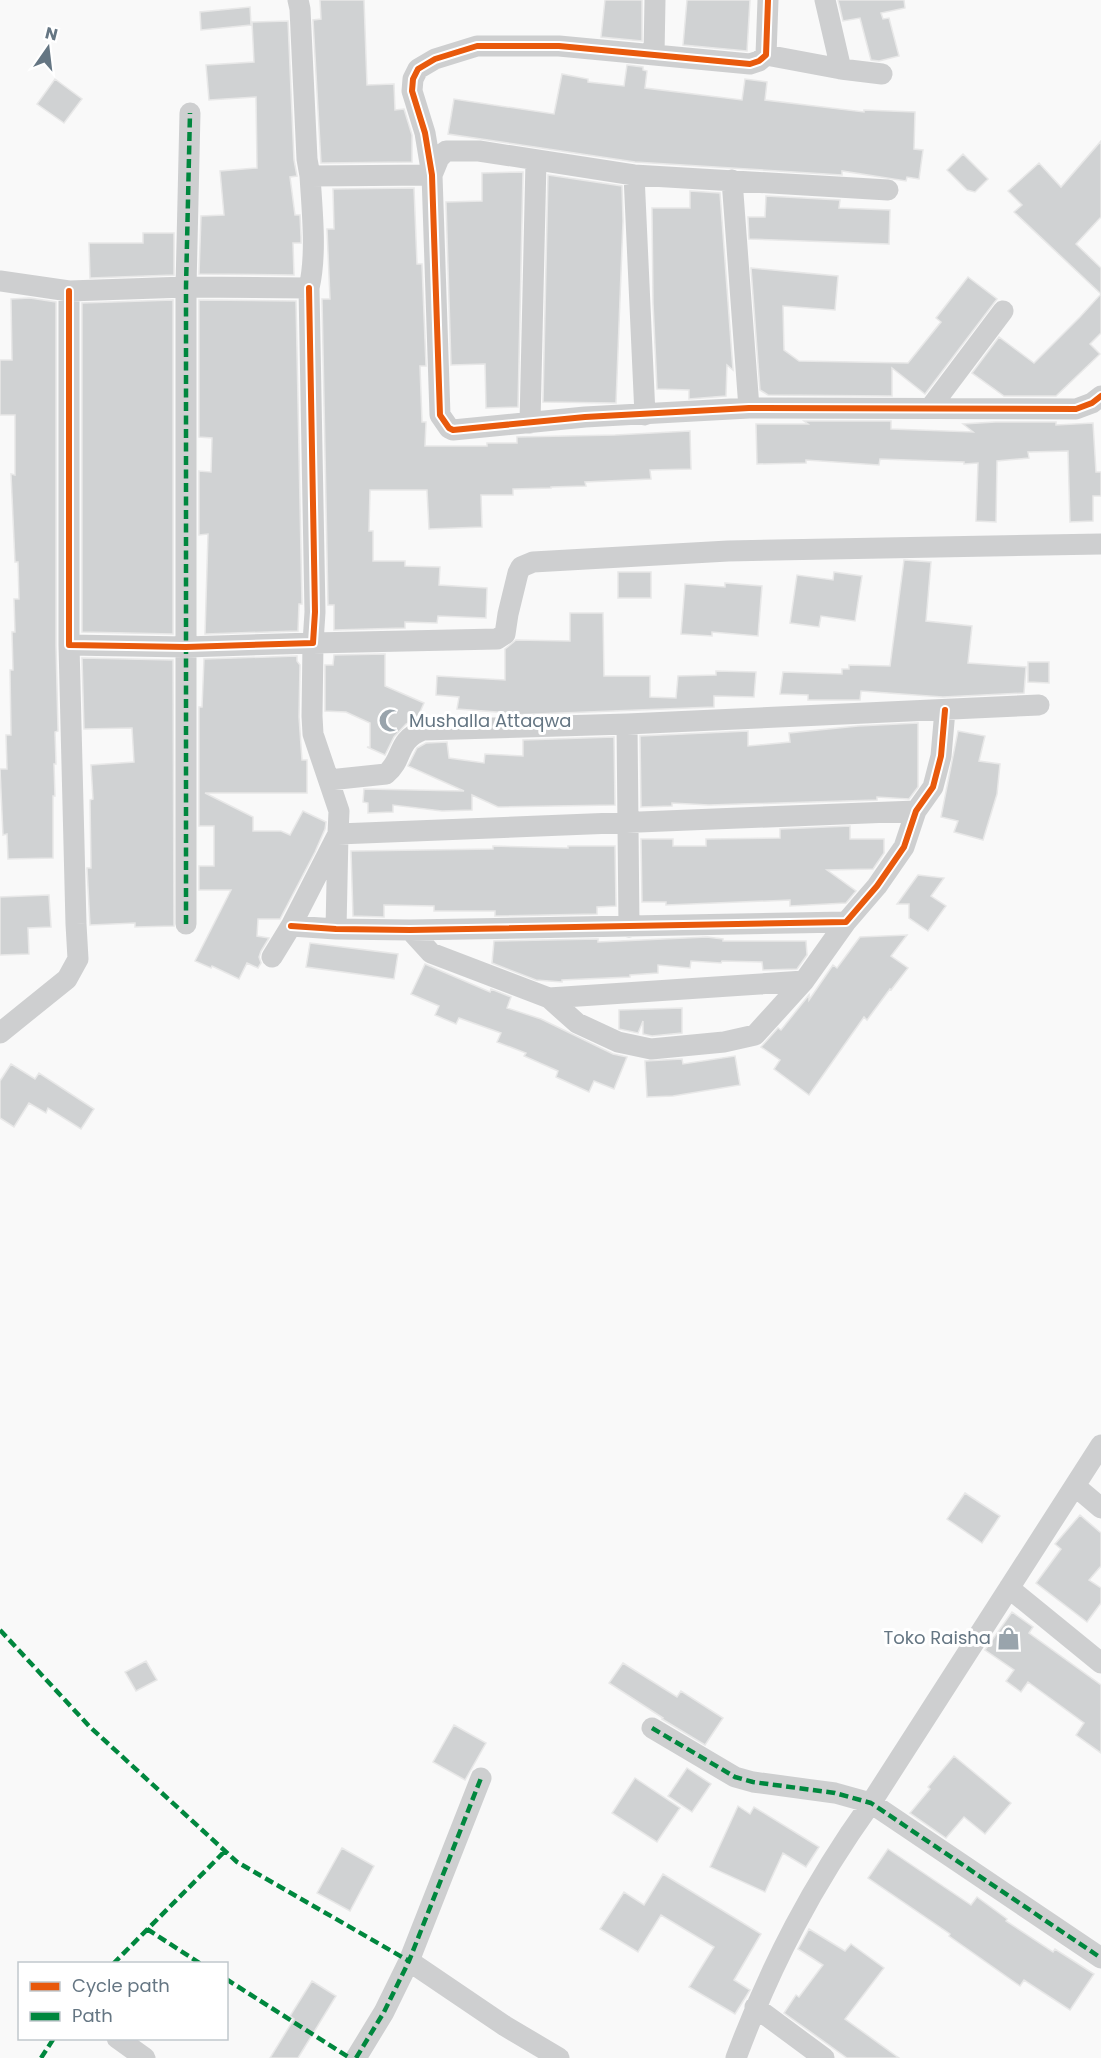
<svg xmlns="http://www.w3.org/2000/svg" width="1101" height="2058" viewBox="0 0 1101 2058" font-family="Poppins,sans-serif">
	<style>
		.building { fill: #d0d2d3; stroke: #e8e8e8; stroke-width: 1.5 }
		.lines { fill: none; stroke-linecap: round; stroke-linejoin: round }
		.street { stroke: #cecfd0; stroke-width: 21 }
		.quiet { stroke: #00873e; stroke-width: 4.5; stroke-dasharray: 9 4.5; stroke-linecap: butt }
		.cycleway-casing { stroke: #fff; stroke-width: 10 }
		.cycleway { stroke: #e8590c; stroke-width: 6 }
		.labels { text-anchor: middle; stroke-width: 6; stroke-linejoin: round; paint-order: stroke }
		.poi-label { font-size: 18px; fill: #657683; stroke: #fff; text-anchor: start }
	</style>
	<rect width="100%" height="100%" fill="#f9f9f9"/>
	<!-- building -->
	<path class="building" d="M 320,0 L 364,0 L 367,85 L 394,84 L 395,110 L 404,109 L 412,135 L 412,162 L 321,163 L 313,20 L 321,19 Z
		M 605,0 L 642,0 L 642,41 L 601,37 Z
		M 687,0 L 750,0 L 747,51 L 683,45 Z
		M 838,0 L 904,0 L 905,8 L 881,13 L 883,19 L 889,18 L 899,56 L 879,61 L 871,60 L 860,18 L 843,21 Z
		M 250,7 L 251,25 L 201,30 L 200,12 Z
		M 288,21 L 294,160 L 297,176 L 290,177 L 295,215 L 300,215 L 301,237 L 301,243 L 293,243 L 294,275 L 199,274 L 201,216 L 224,215 L 220,171 L 257,168 L 256,97 L 209,100 L 206,65 L 254,62 L 252,22 Z
		M 627,65 L 643,67 L 643,70 L 647,71 L 645,88 L 742,100 L 745,79 L 767,82 L 765,100 L 864,112 L 864,110 L 915,112 L 914,149 L 923,150 L 919,179 L 907,177 L 906,181 L 842,171 L 842,175 L 635,162 L 448,134 L 454,99 L 554,114 L 562,74 L 588,79 L 588,82 L 624,86 Z
		M 55,79 L 82,99 L 64,123 L 37,104 Z
		M 1101,141 L 1101,217 L 1076,244 L 1101,268 L 1101,294 L 1014,212 L 1022,205 L 1008,191 L 1039,163 L 1061,187 Z
		M 963,154 L 988,179 L 975,192 L 967,190 L 947,170 Z
		M 523,172 L 518,407 L 486,408 L 485,364 L 451,365 L 446,202 L 482,201 L 482,173 Z
		M 548,175 L 622,186 L 623,221 L 616,403 L 543,402 Z
		M 414,188 L 417,264 L 422,264 L 426,366 L 420,366 L 422,422 L 426,422 L 425,446 L 487,446 L 487,443 L 517,443 L 517,437 L 615,435 L 690,431 L 691,469 L 650,470 L 651,479 L 585,482 L 586,486 L 551,487 L 551,488 L 513,489 L 513,495 L 481,495 L 482,527 L 429,529 L 427,490 L 370,490 L 369,531 L 373,531 L 373,561 L 405,561 L 405,566 L 440,567 L 439,585 L 487,588 L 486,618 L 438,616 L 437,623 L 405,622 L 405,628 L 334,630 L 334,605 L 328,605 L 322,299 L 330,299 L 327,229 L 334,229 L 333,189 Z
		M 690,191 L 720,193 L 733,370 L 727,365 L 726,396 L 689,399 L 689,390 L 657,389 L 653,303 L 652,208 L 690,208 Z
		M 766,196 L 840,200 L 839,208 L 890,210 L 889,244 L 749,239 L 748,217 L 765,217 Z
		M 143,233 L 174,233 L 174,275 L 90,278 L 89,243 L 143,243 Z
		M 751,268 L 838,276 L 835,310 L 783,306 L 784,350 L 799,361 L 908,363 L 941,322 L 936,318 L 968,277 L 997,299 L 925,394 L 892,368 L 892,396 L 768,395 L 760,390 Z
		M 1101,294 L 1101,333 L 1090,344 L 1100,354 L 1056,396 L 1004,396 L 972,373 L 999,337 L 1034,363 L 1080,317 Z
		M 30,298 L 56,302 L 56,645 L 58,731 L 55,732 L 56,764 L 54,764 L 55,796 L 53,796 L 53,858 L 8,859 L 7,834 L 3,835 L 0,769 L 7,769 L 6,735 L 11,735 L 10,670 L 13,670 L 12,632 L 15,632 L 14,599 L 19,599 L 18,562 L 15,562 L 11,474 L 15,475 L 15,415 L 0,415 L 0,360 L 12,360 L 11,299 Z
		M 173,300 L 173,634 L 82,632 L 82,303 Z
		M 199,300 L 296,301 L 302,604 L 299,604 L 298,631 L 205,634 L 208,534 L 199,535 L 199,471 L 211,472 L 212,438 L 199,437 Z
		M 804,421 L 891,421 L 891,429 L 973,432 L 963,424 L 995,422 L 1056,422 L 1056,425 L 1093,423 L 1096,472 L 1101,472 L 1101,496 L 1093,496 L 1093,521 L 1070,522 L 1068,451 L 1028,452 L 1029,458 L 997,461 L 996,522 L 976,521 L 978,463 L 964,464 L 964,462 L 880,459 L 879,465 L 806,460 L 806,463 L 757,464 L 756,424 L 808,424 Z
		M 904,560 L 931,562 L 926,621 L 972,626 L 968,663 L 1026,667 L 1024,693 L 943,697 L 861,691 L 860,700 L 808,700 L 808,695 L 780,694 L 783,672 L 842,674 L 842,669 L 849,669 L 849,665 L 890,666 Z
		M 618,572 L 651,572 L 651,598 L 618,598 Z
		M 834,572 L 862,576 L 855,621 L 821,616 L 819,627 L 790,623 L 797,575 L 833,580 Z
		M 725,583 L 762,586 L 758,636 L 712,632 L 712,636 L 681,634 L 685,584 L 725,587 Z
		M 570,613 L 603,613 L 604,676 L 650,676 L 650,697 L 676,698 L 678,676 L 716,675 L 716,671 L 756,672 L 754,697 L 714,696 L 714,707 L 511,715 L 511,713 L 457,709 L 459,697 L 436,695 L 437,676 L 505,680 L 505,649 L 516,640 L 570,641 Z
		M 385,654 L 385,686 L 424,703 L 417,719 L 406,724 L 394,737 L 385,755 L 367,747 L 370,747 L 370,723 L 346,712 L 325,711 L 325,665 L 333,665 L 334,655 Z
		M 297,656 L 297,661 L 300,665 L 299,717 L 302,760 L 307,760 L 307,793 L 205,793 L 253,817 L 253,831 L 281,831 L 290,835 L 303,811 L 326,822 L 325,829 L 315,852 L 280,919 L 258,919 L 257,936 L 269,938 L 261,951 L 259,957 L 261,963 L 258,968 L 247,963 L 239,979 L 212,966 L 211,968 L 195,961 L 231,890 L 199,890 L 199,866 L 214,866 L 214,826 L 199,826 L 199,707 L 202,707 L 204,659 Z
		M 82,658 L 173,660 L 174,926 L 135,927 L 135,923 L 90,925 L 87,868 L 91,868 L 90,800 L 93,799 L 91,765 L 134,762 L 132,728 L 84,729 Z
		M 1028,662 L 1049,662 L 1049,683 L 1028,682 Z
		M 918,723 L 918,787 L 909,799 L 877,797 L 877,800 L 709,805 L 672,803 L 672,806 L 641,807 L 640,736 L 748,731 L 748,746 L 790,742 L 789,733 L 858,726 Z
		M 958,731 L 985,736 L 979,761 L 1000,764 L 997,794 L 983,840 L 954,832 L 958,821 L 941,817 Z
		M 614,737 L 615,805 L 498,807 L 472,795 L 472,810 L 442,811 L 393,805 L 393,812 L 368,813 L 368,803 L 363,802 L 364,789 L 464,791 L 408,766 L 417,748 L 426,743 L 447,742 L 449,758 L 484,763 L 485,754 L 523,756 L 523,740 Z
		M 850,826 L 850,839 L 884,839 L 884,853 L 873,869 L 827,870 L 856,891 L 846,903 L 790,906 L 790,900 L 666,905 L 666,902 L 642,902 L 641,839 L 673,839 L 673,846 L 706,846 L 706,839 L 780,838 L 780,829 Z
		M 493,846 L 568,848 L 568,846 L 615,846 L 616,906 L 597,907 L 597,914 L 495,916 L 495,911 L 434,911 L 434,906 L 384,905 L 384,917 L 353,916 L 351,851 L 493,849 Z
		M 918,875 L 944,878 L 931,896 L 946,906 L 928,931 L 909,918 L 909,904 L 897,904 Z
		M 49,895 L 51,927 L 28,928 L 29,954 L 0,955 L 0,897 Z
		M 907,935 L 891,956 L 908,968 L 891,990 L 890,989 L 867,1020 L 864,1017 L 809,1095 L 774,1069 L 780,1060 L 761,1047 L 778,1028 L 781,1030 L 809,995 L 809,1000 L 833,965 L 837,968 L 860,937 Z
		M 707,937 L 723,939 L 723,941 L 806,941 L 807,955 L 797,969 L 763,970 L 762,962 L 722,961 L 721,963 L 691,961 L 690,968 L 658,965 L 658,973 L 630,975 L 630,977 L 562,980 L 562,982 L 536,980 L 492,963 L 494,941 L 598,939 L 598,942 Z
		M 310,943 L 398,954 L 394,979 L 306,967 Z
		M 425,964 L 490,992 L 491,989 L 511,997 L 507,1008 L 541,1019 L 613,1054 L 627,1057 L 614,1089 L 594,1081 L 589,1092 L 556,1077 L 558,1071 L 524,1056 L 526,1053 L 497,1042 L 501,1033 L 459,1018 L 456,1024 L 435,1015 L 439,1006 L 411,994 Z
		M 682,1008 L 682,1033 L 652,1036 L 643,1034 L 643,1021 L 638,1033 L 619,1029 L 619,1010 Z
		M 735,1056 L 740,1085 L 673,1096 L 647,1097 L 645,1061 L 682,1059 L 683,1064 Z
		M 11,1064 L 35,1079 L 39,1073 L 94,1109 L 81,1129 L 48,1108 L 46,1113 L 29,1103 L 14,1127 L 0,1118 L 0,1081 Z
		M 965,1493 L 1000,1516 L 982,1543 L 947,1519 Z
		M 1080,1515 L 1101,1533 L 1101,1566 L 1089,1580 L 1101,1588 L 1101,1603 L 1087,1622 L 1036,1583 L 1061,1549 L 1055,1544 Z
		M 1012,1612 L 1033,1627 L 1029,1633 L 1101,1685 L 1101,1753 L 1076,1735 L 1084,1723 L 1028,1682 L 1021,1692 L 1006,1681 L 1014,1670 L 985,1650 Z
		M 146,1661 L 157,1680 L 136,1691 L 125,1672 Z
		M 623,1663 L 677,1697 L 681,1691 L 723,1718 L 705,1745 L 662,1719 L 663,1718 L 609,1683 Z
		M 454,1725 L 486,1743 L 465,1780 L 433,1762 Z
		M 954,1756 L 1011,1803 L 985,1834 L 964,1817 L 946,1838 L 910,1813 L 930,1789 L 928,1787 Z
		M 687,1768 L 711,1784 L 692,1812 L 668,1796 Z
		M 635,1778 L 680,1808 L 657,1842 L 612,1813 Z
		M 738,1806 L 750,1814 L 754,1807 L 819,1847 L 806,1867 L 783,1853 L 765,1892 L 710,1867 Z
		M 342,1848 L 374,1866 L 350,1911 L 317,1893 Z
		M 888,1849 L 971,1905 L 977,1897 L 1007,1919 L 1006,1921 L 1053,1952 L 1055,1949 L 1094,1974 L 1070,2010 L 1024,1980 L 1020,1986 L 949,1936 L 950,1934 L 868,1878 Z
		M 663,1874 L 761,1934 L 734,1980 L 750,1990 L 735,2014 L 689,1987 L 714,1947 L 661,1915 L 638,1952 L 600,1929 L 624,1892 L 644,1905 Z
		M 809,1929 L 845,1951 L 851,1944 L 884,1968 L 845,2019 L 899,2058 L 847,2058 L 784,2013 L 796,1995 L 799,1997 L 823,1965 L 798,1949 Z
		M 312,1981 L 336,1996 L 298,2058 L 270,2058 L 294,2019 L 290,2016 Z"/>
	<g class="lines">
		<!-- street -->
		<path class="street" d="M 298,0 L 300,9 L 307,159 L 310,176
			M 768,0 L 766,55 L 759,61 L 750,64 L 559,46 L 477,46 L 435,59 L 418,69 L 413,79 L 412,91 L 425,133 L 432,175 L 440,415 L 449,428 L 453,430 L 585,417 L 749,408 L 1076,409 L 1092,403 L 1101,396
			M 825,0 L 841,69
			M 654,55 L 655,0
			M 766,55 L 841,69 L 882,74
			M 634,175 L 645,415
			M 732,180 L 749,408
			M 0,281 L 69,291 L 186,287 L 309,288 C 317,254 312,210 310,176 L 432,175 L 439,158 L 446,151 L 479,151 L 634,175 L 888,190
			M 69,291 L 69,645 L 186,647 L 313,643 L 315,612 L 309,288
			M 930,408 L 1003,311
			M 530,423 L 536,161
			M 627,724 L 629,927
			M 329,780 L 386,774 C 405,758 395,741 423,730 L 627,724 L 1039,705
			M 186,924 L 186,287 L 190,113
			M 291,926 L 336,929 L 410,930 L 846,922 L 877,886 L 904,847 L 916,811 L 933,787 L 941,756 L 945,710
			M 336,929 L 338,834 L 916,811
			M 410,930 L 431,953 L 549,998 L 577,1023 L 618,1042 L 651,1049 L 724,1042 L 755,1035 L 804,981 L 846,922
			M 272,957 L 291,926 L 338,834 L 339,811 L 313,734 L 312,716 L 313,643 L 497,639 L 505,634 L 508,614 L 518,573 L 521,567 L 533,562 L 728,551 L 1101,544
			M 549,998 L 804,981
			M 0,1033 L 67,979 L 78,959 L 76,924 L 69,645
			M 1075,1486 L 1101,1508
			M 1009,1588 L 1101,1663
			M 652,1728 L 735,1777 L 753,1782 L 835,1793 L 871,1803 L 1101,1958
			M 409,1961 L 505,2026 L 559,2058
			M 755,2007 L 824,2058
			M 117,2038 L 145,2058
			M 356,2058 L 384,2012 L 409,1961 L 481,1778
			M 736,2058 C 771,1964 813,1884 871,1803 L 1101,1445"/>
		<!-- quiet -->
		<path class="quiet" d="M 186,924 L 186,287 L 190,113
			M 0,1630 L 90,1727 L 237,1862 L 409,1961
			M 652,1728 L 735,1777 L 753,1782 L 835,1793 L 871,1803 L 1101,1958
			M 147,1929 L 201,1964
			M 113,1964 L 225,1851
			M 226,1979 L 350,2058
			M 41,2058 L 54,2038
			M 356,2058 L 384,2012 L 409,1961 L 481,1778"/>
		<defs>
			<path id="cycleway" d="M 768,0 L 766,55 L 759,61 L 750,64 L 559,46 L 477,46 L 435,59 L 418,69 L 413,79 L 412,91 L 425,133 L 432,175 L 440,415 L 449,428 L 453,430 L 585,417 L 749,408 L 1076,409 L 1092,403 L 1101,396
				M 69,291 L 69,645 L 186,647 L 313,643 L 315,612 L 309,288
				M 291,926 L 336,929 L 410,930 L 846,922 L 877,886 L 904,847 L 916,811 L 933,787 L 941,756 L 945,710"/>
		</defs>
		<!-- cycleway casing -->
		<use href="#cycleway" class="cycleway-casing"/>
		<!-- cycleway -->
		<use href="#cycleway" class="cycleway"/>
	</g>
	<!-- icons -->
	<defs>
		<symbol id="mosque-bare" viewBox="-9 -9 18 18"><path d="M3.5-4.9A6 6 0 1 0 3.5 4.9A5 5 0 1 1 3.5-4.9Z" fill="#99a4ac" stroke="#fff" stroke-width="2.5" paint-order="stroke"/></symbol>
		<symbol id="shop-bare" viewBox="-9 -9 18 18"><path d="M-5-2.5h2.3a2.7 3.5 0 0 1 5.4 0H5L5.5 6h-11ZM-1.5-2.5h3a1.5 2.3 0 0 0-3 0Z" fill="#99a4ac" stroke="#fff" stroke-width="2.5" paint-order="stroke"/></symbol>
	</defs>
	<g fill-rule="evenodd">
		<use href="#mosque-bare" x="374" y="704" width="33" height="33"/>
		<use href="#shop-bare" x="992" y="1622" width="33" height="33"/>
	</g>
	<g class="labels">
		<!-- poi labels -->
		<g class="poi-label">
			<text x="409" y="727">Mushalla Attaqwa</text>
			<text x="991" y="1644" text-anchor="end">Toko Raisha</text>
		</g>
	</g>
	<!-- legend -->
	<rect x="18" y="1962" width="210" height="78" fill="#ffffff" stroke="#c1c8cd" stroke-width="1.5"/>
	<rect x="30" y="1982" width="30" height="9" fill="#e8590c" stroke="#c1c8cd" stroke-width="1.5"/>
	<text x="72" y="1992" font-size="18" fill="#657683">Cycle path</text>
	<rect x="30" y="2012" width="30" height="9" fill="#00873e" stroke="#c1c8cd" stroke-width="1.5"/>
	<text x="72" y="2022" font-size="18" fill="#657683">Path</text>
	<!-- north arrow -->
	<g transform="translate(48 48) rotate(14)" stroke="#ffffff" stroke-width="4.5" paint-order="stroke">
	<path d="M0-4.5L10 22L0 15L-10 22Z" fill="#657683"/>
	<text y="-9" font-size="16" font-weight="bold" text-anchor="middle" fill="#657683">N</text>
	</g>
</svg>
